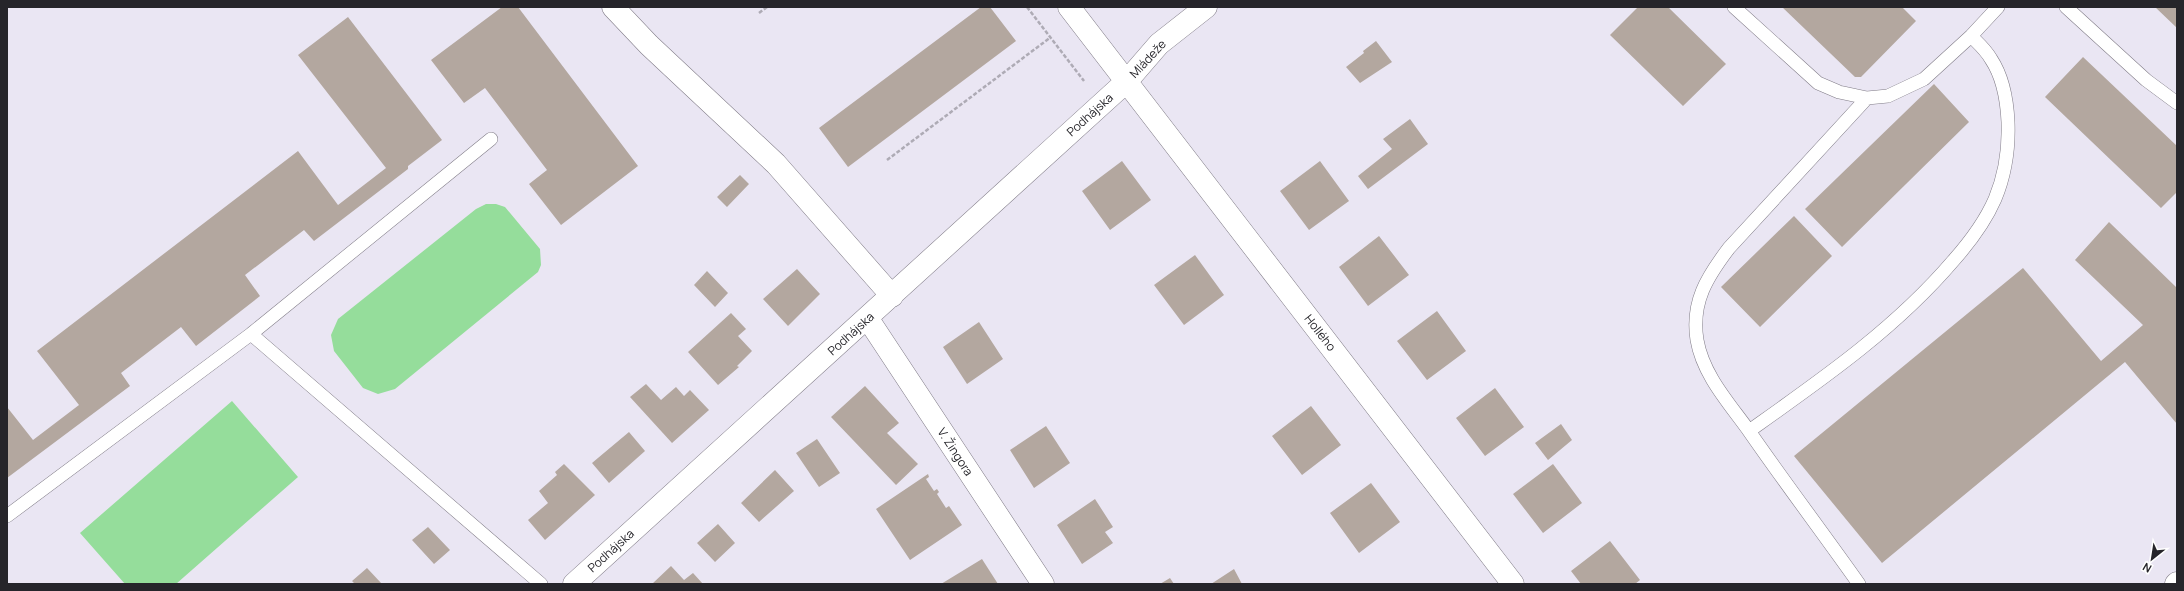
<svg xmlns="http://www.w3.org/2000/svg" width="2184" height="591" viewBox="0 0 2184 591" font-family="Manrope,sans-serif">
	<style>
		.green { fill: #95dd9b }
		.building { fill: #b3a79f }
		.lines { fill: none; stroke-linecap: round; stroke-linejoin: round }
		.service-casing { stroke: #807c87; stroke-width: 14 }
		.minor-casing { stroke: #807c87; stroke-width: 23 }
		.path { stroke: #aeabb5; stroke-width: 2.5; stroke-dasharray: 4 2; stroke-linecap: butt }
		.service { stroke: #fff; stroke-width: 13 }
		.minor { stroke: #fff; stroke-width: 22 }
		.labels { text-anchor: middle; stroke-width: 4; stroke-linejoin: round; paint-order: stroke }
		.street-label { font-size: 12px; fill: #26252a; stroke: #fff }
	</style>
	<rect width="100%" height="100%" fill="#eae6f3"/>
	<!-- green -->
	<path class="green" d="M 486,204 L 496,204 L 505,207 L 540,249 L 541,265 L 538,272 L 395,389 L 378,394 L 363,388 L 334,351 L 331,335 L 338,319 L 476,209 Z
		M 232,401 L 298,477 L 176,584 L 125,584 L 80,533 Z"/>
	<!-- building -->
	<path class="building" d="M 502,7 L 518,7 L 638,166 L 561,225 L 529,184 L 547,170 L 485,88 L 464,103 L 431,60 Z
		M 981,7 L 990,7 L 1016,41 L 848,167 L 819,128 Z
		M 1638,7 L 1668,7 L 1726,64 L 1683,106 L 1610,35 Z
		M 1782,7 L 1902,7 L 1916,21 L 1861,77 L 1855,77 Z
		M 2155,7 L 2177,7 L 2177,28 Z
		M 348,17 L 442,140 L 408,166 L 408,169 L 314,241 L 304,230 L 245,275 L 260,296 L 196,346 L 181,327 L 121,373 L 130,386 L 7,478 L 7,407 L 33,440 L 79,405 L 37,351 L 298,151 L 338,205 L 386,168 L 298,55 Z
		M 1376,41 L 1392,62 L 1360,83 L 1346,67 L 1364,53 L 1363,51 Z
		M 2083,57 L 2177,146 L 2177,192 L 2161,208 L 2045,97 Z
		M 1934,84 L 1969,122 L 1842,247 L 1805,209 Z
		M 1410,119 L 1428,144 L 1368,189 L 1358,176 L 1392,149 L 1383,139 Z
		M 1122,161 L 1151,200 L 1110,230 L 1082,191 Z
		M 1320,161 L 1349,201 L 1309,230 L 1280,191 Z
		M 740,175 L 749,184 L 727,207 L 717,197 Z
		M 1794,216 L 1832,256 L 1760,327 L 1721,287 Z
		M 2109,222 L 2177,288 L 2177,424 L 2125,362 L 1882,563 L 1794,456 L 2023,268 L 2101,361 L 2143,325 L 2075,260 Z
		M 1379,236 L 1409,275 L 1368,306 L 1339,267 Z
		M 1195,255 L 1224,295 L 1184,325 L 1154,285 Z
		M 797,269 L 820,294 L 788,326 L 763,299 Z
		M 707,271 L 728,293 L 715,307 L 694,285 Z
		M 1437,311 L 1466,351 L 1427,380 L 1397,341 Z
		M 731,313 L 746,329 L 738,336 L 752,351 L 737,366 L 739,367 L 718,385 L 688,352 Z
		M 979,322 L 1003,359 L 967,384 L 943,347 Z
		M 646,384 L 661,400 L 676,387 L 684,396 L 690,390 L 709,410 L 672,443 L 630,397 Z
		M 865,386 L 899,423 L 887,433 L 918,464 L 896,485 L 831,417 Z
		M 1495,388 L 1524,427 L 1485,456 L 1456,418 Z
		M 1311,406 L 1341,445 L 1302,475 L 1272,436 Z
		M 1561,424 L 1572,440 L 1548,460 L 1535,443 Z
		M 1046,426 L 1070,463 L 1034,488 L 1010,450 Z
		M 629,432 L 645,451 L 609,483 L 592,463 Z
		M 817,439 L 840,473 L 819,487 L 796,453 Z
		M 564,464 L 595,495 L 545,540 L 528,520 L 548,503 L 539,491 L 557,475 L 555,472 Z
		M 1553,464 L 1582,503 L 1543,533 L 1513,494 Z
		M 775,470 L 794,491 L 759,522 L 741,503 Z
		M 928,474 L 929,477 L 926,479 L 934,491 L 937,489 L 939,492 L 937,494 L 946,508 L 949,506 L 962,525 L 910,560 L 876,509 Z
		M 1371,483 L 1400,522 L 1359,553 L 1330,513 Z
		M 1095,499 L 1113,527 L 1105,532 L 1113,543 L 1082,564 L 1057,525 Z
		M 718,524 L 735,543 L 715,562 L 697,543 Z
		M 428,527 L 450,550 L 434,564 L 412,540 Z
		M 1610,541 L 1640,580 L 1635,584 L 1581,584 L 1571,571 Z
		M 982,559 L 998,584 L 941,584 Z
		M 671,566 L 684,580 L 693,573 L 703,584 L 652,584 Z
		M 367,568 L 382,584 L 355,584 L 352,581 Z
		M 1234,569 L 1242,584 L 1211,584 Z
		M 1170,578 L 1174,584 L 1160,584 Z"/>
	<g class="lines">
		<defs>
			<path id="service" d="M 1734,7 L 1818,83 L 1839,92 L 1867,98 L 1888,96 L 1924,79 L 1971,36 L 1998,7
				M 2066,7 L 2146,80 L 2177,103
				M 251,334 L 541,584
				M 1749,431 C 1821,380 1895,329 1953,261 C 1969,243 1985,222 1995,199 C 2005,175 2009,147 2008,122 C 2007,100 2003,77 1991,59 C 1986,50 1978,43 1971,36
				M 7,516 L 251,334 L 491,139
				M 1859,584 C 1823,533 1785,483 1749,431 C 1729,403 1703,375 1697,340 C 1691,302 1707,277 1729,248 L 1867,98"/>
			<path id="minor" d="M 613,7 L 649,45 L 776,164 L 892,296
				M 1069,7 L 1513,584
				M 868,319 L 1043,584
				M 574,584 L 1127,81 L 1159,44 L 1206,7
				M 2176,584 L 2177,583"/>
		</defs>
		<!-- service casing -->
		<use href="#service" class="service-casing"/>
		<!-- minor casing -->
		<use href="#minor" class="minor-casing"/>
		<!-- path -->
		<path class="path" d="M 1027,7 L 1084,81
			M 759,13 L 767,7
			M 887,160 L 1051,37"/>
		<!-- service -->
		<use href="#service" class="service"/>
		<!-- minor -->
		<use href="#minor" class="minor"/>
	</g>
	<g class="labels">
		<!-- street labels -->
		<g class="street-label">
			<text transform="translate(1148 59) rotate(-47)" y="4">Mládeže</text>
			<text transform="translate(1090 115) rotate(-42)" y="4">Podhájska</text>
			<text transform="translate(1320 333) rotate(52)" y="4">Hollého</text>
			<text transform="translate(851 334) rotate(-42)" y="4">Podhájska</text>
			<text transform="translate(955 452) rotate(57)" y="4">V. Žingora</text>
			<text transform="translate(611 551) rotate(-42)" y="4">Podhájska</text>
		</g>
	</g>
	<!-- border -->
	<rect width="2184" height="591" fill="none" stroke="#26252a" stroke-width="16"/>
	<!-- north arrow -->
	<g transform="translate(2152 559) rotate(210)" stroke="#ffffff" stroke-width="3" paint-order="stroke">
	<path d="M0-3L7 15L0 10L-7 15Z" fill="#26252a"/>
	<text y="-6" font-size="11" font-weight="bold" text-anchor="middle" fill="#26252a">N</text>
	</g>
</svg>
